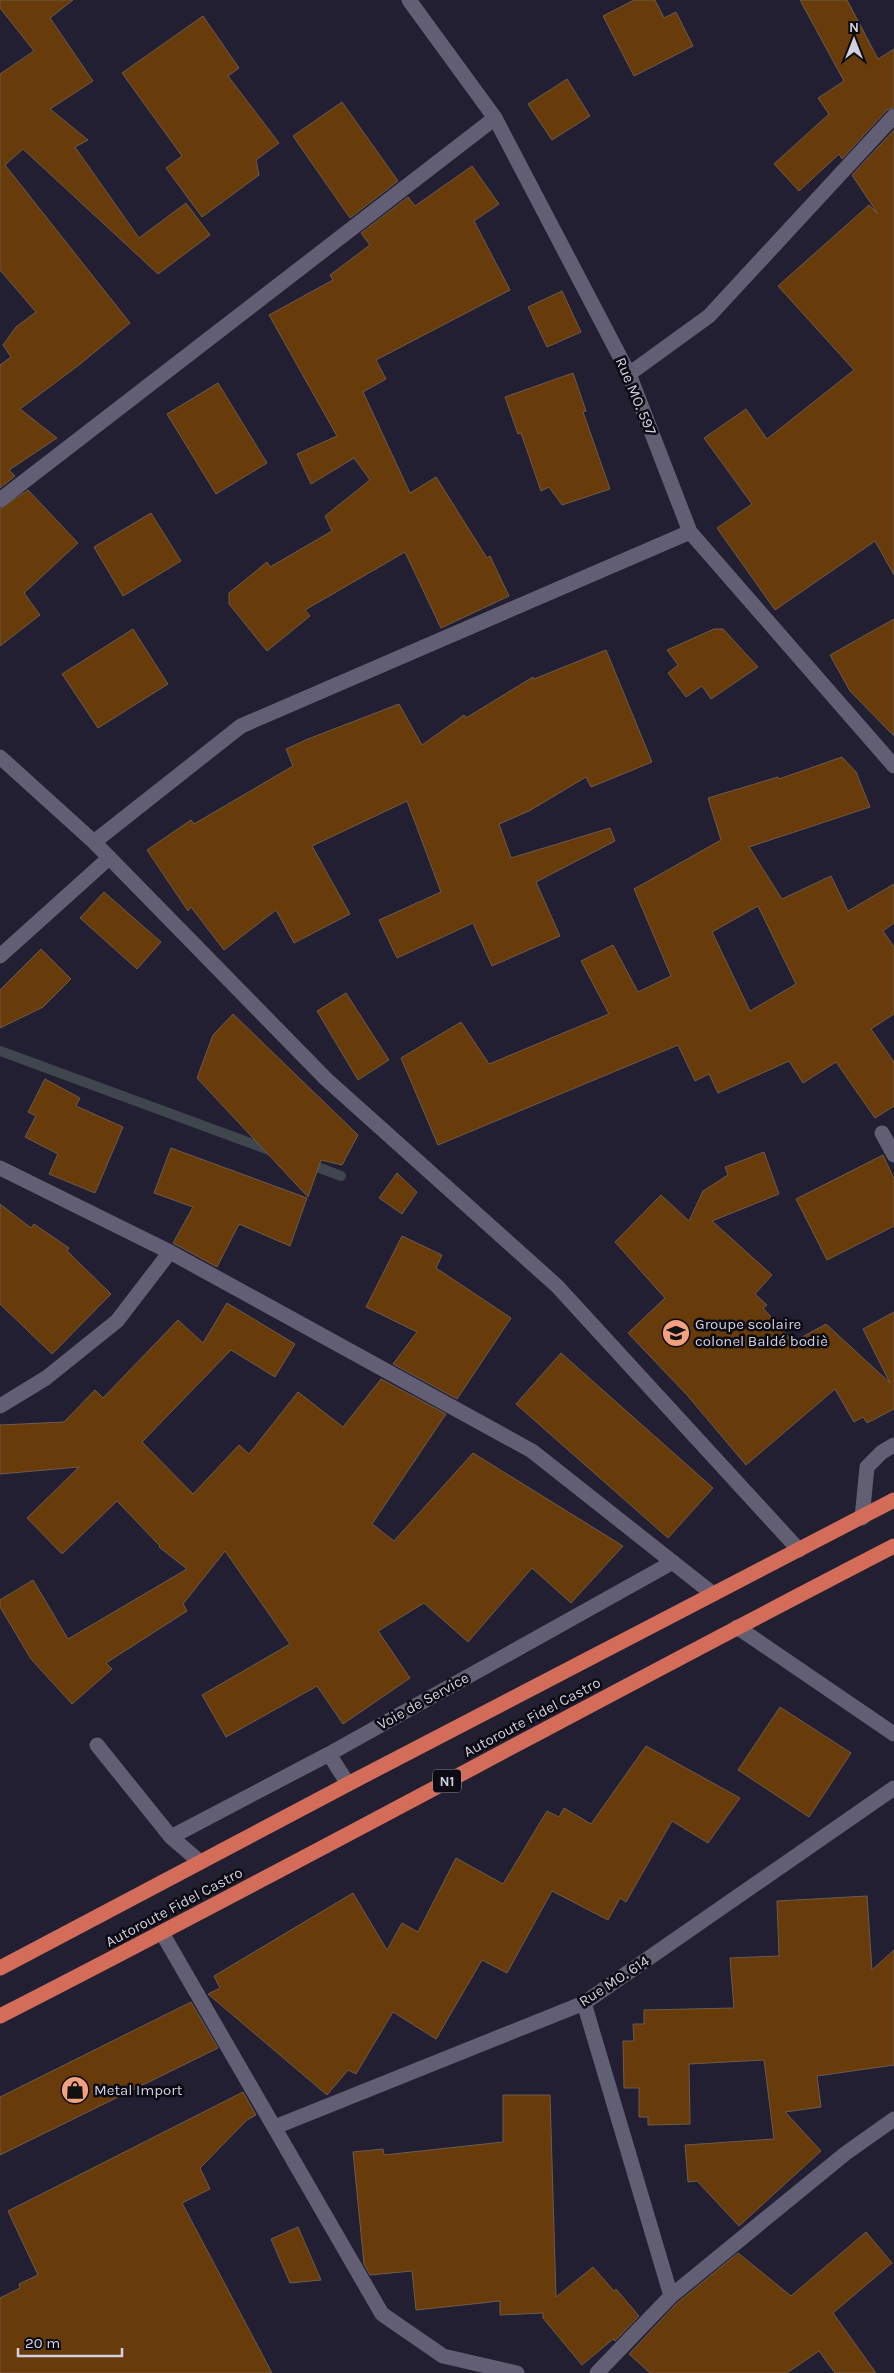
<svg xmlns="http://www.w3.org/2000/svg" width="894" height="2373" viewBox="0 0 894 2373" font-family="Karla,sans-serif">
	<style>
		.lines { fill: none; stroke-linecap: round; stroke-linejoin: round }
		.stream { stroke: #3f464e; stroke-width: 10 }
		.building { fill: #673b0a; stroke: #6e5b4b; fill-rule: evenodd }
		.minor { stroke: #625e74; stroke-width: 15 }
		.highway { stroke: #d36d59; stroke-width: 15 }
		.labels { text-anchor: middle; stroke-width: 5; stroke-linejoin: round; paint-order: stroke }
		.shield { fill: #0c0a13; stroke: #9795a0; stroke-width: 1 }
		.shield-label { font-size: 14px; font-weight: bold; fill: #d2d0dd }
		.street-label { font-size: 15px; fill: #d2d0dd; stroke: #0c0a13 }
		.poi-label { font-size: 15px; fill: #d2d0dd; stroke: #0c0a13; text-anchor: start }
	</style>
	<rect width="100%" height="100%" fill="#231f32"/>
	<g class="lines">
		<!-- stream -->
		<path class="stream" d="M 0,1051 L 272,1151
			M 307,1163 L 341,1176"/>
	</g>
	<!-- building -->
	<path class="building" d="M 0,0 L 73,0 L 50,18 L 93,81 L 50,109 L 88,140 L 75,147 L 139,238 L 186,203 L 210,235 L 158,274 L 23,149 L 5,165 L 130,323 L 79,365 L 20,409 L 57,438 L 9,470 L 15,476 L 0,488 L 0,365 L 11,357 L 3,345 L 16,327 L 36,312 L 0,270 L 0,74 L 34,51 L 0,8 Z
		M 634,0 L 655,0 L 664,18 L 676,12 L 693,46 L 634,76 L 603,16 Z
		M 800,0 L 847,0 L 878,59 L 894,49 L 894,107 L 887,110 L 842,159 L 839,154 L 799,191 L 774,164 L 829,114 L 818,98 L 844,81 Z
		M 203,16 L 239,68 L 228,76 L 279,143 L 256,160 L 259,175 L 202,217 L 166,168 L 182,156 L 122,73 Z
		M 567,79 L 590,116 L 552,140 L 528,104 Z
		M 342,102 L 398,181 L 350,218 L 293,136 Z
		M 894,130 L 894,575 L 875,541 L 775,610 L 717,528 L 752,504 L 704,438 L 746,409 L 767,439 L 854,370 L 778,286 L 869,205 L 878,214 L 852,175 Z
		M 472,166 L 499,204 L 474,221 L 510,290 L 376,360 L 386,379 L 363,392 L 410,493 L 436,477 L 487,558 L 490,556 L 509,596 L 441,628 L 405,552 L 305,610 L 310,616 L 267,651 L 229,604 L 229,593 L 267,562 L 270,567 L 332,531 L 325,516 L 370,480 L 354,458 L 311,484 L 297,454 L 337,436 L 269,315 L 333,280 L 330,275 L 370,245 L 361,233 L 408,197 L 415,206 Z
		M 562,291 L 581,332 L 547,347 L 528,307 Z
		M 573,373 L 586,411 L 583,412 L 610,489 L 562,505 L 549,487 L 541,491 L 521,433 L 518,434 L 505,397 Z
		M 218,383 L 267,463 L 216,494 L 167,414 Z
		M 28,490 L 78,543 L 24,593 L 40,615 L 0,646 L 0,509 Z
		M 151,513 L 181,561 L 123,596 L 94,547 Z
		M 894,619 L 894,736 L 850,691 L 830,655 Z
		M 133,629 L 168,684 L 98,728 L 62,674 Z
		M 714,629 L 723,629 L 758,667 L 711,699 L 702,686 L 686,697 L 668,673 L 678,665 L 667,650 Z
		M 606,650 L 652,762 L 591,787 L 586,777 L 529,811 L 499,824 L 511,858 L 610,828 L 615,841 L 536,882 L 560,936 L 492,966 L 473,923 L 397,958 L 379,920 L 441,892 L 407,801 L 312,846 L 350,914 L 294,943 L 276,910 L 224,950 L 191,907 L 188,911 L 147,850 L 191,820 L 194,824 L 293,766 L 286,749 L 308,739 L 399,704 L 422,745 L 464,715 L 466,718 L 533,677 L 534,679 Z
		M 842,757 L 856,772 L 870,807 L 749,847 L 782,899 L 831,876 L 848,911 L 894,884 L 894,923 L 883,931 L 894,947 L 894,1014 L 871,1029 L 894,1062 L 894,1106 L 875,1118 L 836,1062 L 803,1083 L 789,1061 L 718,1093 L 709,1074 L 695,1081 L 678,1045 L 438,1145 L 401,1058 L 461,1022 L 489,1064 L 609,1014 L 581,961 L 613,945 L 638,992 L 671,976 L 634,889 L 721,840 L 708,798 L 778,777 L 779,779 ZM 758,906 L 796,984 L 750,1011 L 712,932 Z
		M 104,892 L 161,942 L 137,969 L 80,918 Z
		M 41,949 L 71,979 L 43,1007 L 0,1028 L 0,990 Z
		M 346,993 L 389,1060 L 358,1080 L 317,1011 Z
		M 233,1014 L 358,1135 L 342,1165 L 321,1160 L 308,1197 L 197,1078 L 213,1035 Z
		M 45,1079 L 80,1098 L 76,1106 L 123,1127 L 95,1193 L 49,1174 L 58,1154 L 25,1137 L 36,1116 L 28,1112 Z
		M 171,1148 L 307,1198 L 290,1246 L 239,1224 L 217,1267 L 173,1243 L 193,1207 L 154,1193 Z
		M 764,1152 L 779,1194 L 712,1221 L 772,1275 L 755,1294 L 767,1305 L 763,1308 L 793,1342 L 826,1324 L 890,1383 L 863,1329 L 894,1312 L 894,1409 L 867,1423 L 863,1417 L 854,1422 L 835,1389 L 746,1465 L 687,1395 L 628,1333 L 665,1298 L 615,1242 L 661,1195 L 689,1221 L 703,1191 L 728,1175 L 725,1167 Z
		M 883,1155 L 894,1179 L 894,1226 L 827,1260 L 796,1199 Z
		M 397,1173 L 417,1192 L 402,1214 L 379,1198 Z
		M 0,1204 L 31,1228 L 34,1224 L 69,1248 L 67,1251 L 111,1294 L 52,1354 L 0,1304 Z
		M 402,1236 L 442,1255 L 436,1268 L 511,1318 L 457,1399 L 393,1364 L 417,1332 L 366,1307 Z
		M 227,1303 L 295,1344 L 275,1377 L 231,1350 L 142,1442 L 193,1494 L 239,1445 L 249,1454 L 298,1392 L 343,1427 L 381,1379 L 446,1414 L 372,1524 L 394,1541 L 473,1453 L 623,1546 L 571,1603 L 532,1568 L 468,1642 L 424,1603 L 378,1631 L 410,1678 L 343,1724 L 317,1686 L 226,1737 L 202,1695 L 290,1644 L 225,1551 L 183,1604 L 187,1611 L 106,1663 L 112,1669 L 72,1704 L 31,1659 L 0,1607 L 0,1600 L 33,1580 L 68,1639 L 187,1569 L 159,1547 L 160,1546 L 117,1501 L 62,1554 L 27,1518 L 79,1467 L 0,1474 L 0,1425 L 64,1422 L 95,1390 L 103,1398 L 178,1320 L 203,1343 Z
		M 561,1353 L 713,1488 L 668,1538 L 516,1404 Z
		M 780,1707 L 851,1753 L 809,1817 L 738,1770 Z
		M 646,1746 L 740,1798 L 708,1843 L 672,1821 L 626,1902 L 620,1898 L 608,1920 L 552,1891 L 507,1973 L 482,1960 L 436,2039 L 393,2012 L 356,2074 L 348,2070 L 327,2095 L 208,1994 L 220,1988 L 214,1976 L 353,1893 L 387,1950 L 402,1923 L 418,1932 L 456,1858 L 503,1884 L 547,1811 L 559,1817 L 564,1808 L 591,1824 Z
		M 867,1896 L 872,1970 L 894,1950 L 894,2065 L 817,2076 L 821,2107 L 785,2112 L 821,2151 L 739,2226 L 697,2181 L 688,2182 L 685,2145 L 774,2139 L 764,2060 L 689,2064 L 690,2124 L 648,2125 L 648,2117 L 639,2117 L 639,2088 L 624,2088 L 623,2041 L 634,2041 L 633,2024 L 644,2024 L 644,2010 L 734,2008 L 730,1958 L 779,1956 L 777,1901 Z
		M 191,2002 L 218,2048 L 0,2155 L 0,2097 Z
		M 243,2092 L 256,2115 L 247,2120 L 200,2168 L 210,2189 L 182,2203 L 272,2373 L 0,2373 L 0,2298 L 20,2288 L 19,2284 L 38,2275 L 8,2211 Z
		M 503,2095 L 550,2095 L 556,2297 L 593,2267 L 614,2291 L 616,2289 L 639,2316 L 615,2341 L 613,2339 L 582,2365 L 543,2318 L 543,2313 L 500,2315 L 500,2301 L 416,2310 L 412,2271 L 370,2275 L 364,2264 L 353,2152 L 383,2149 L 384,2155 L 503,2142 Z
		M 298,2227 L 321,2280 L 290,2283 L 271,2239 Z
		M 866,2232 L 892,2263 L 833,2313 L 876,2373 L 835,2373 L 819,2351 L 787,2373 L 650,2373 L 629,2354 L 677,2303 L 738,2253 L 791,2296 Z"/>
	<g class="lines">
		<!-- minor -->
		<path class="minor" d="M 409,0 L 495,118 L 629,374 L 690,532 L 894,766
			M 629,374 L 709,316 L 894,116
			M 0,500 L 495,118
			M 0,757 L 94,842 L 326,1079 L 557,1286 L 799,1550
			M 94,842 L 241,726 L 690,532
			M 0,956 L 109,858
			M 882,1133 L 894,1155
			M 0,1168 L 170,1252 L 532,1451 L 713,1594
			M 0,1406 L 46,1378 L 117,1321 L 170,1252
			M 862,1518 L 867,1467 L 882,1452 L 894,1445
			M 737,1627 L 894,1734
			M 97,1745 L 171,1837 L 200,1862
			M 329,1754 L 348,1784
			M 171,1837 L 329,1754 L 673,1562
			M 162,1933 L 382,2314 L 443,2356 L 517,2373
			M 584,2003 L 671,2296
			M 275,2127 L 584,2003 L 894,1788
			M 597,2373 L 671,2296 L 846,2153 L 894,2119"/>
		<!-- highway -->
		<path class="highway" d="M 0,1968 L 348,1784 L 894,1500
			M 0,2016 C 300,1863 595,1700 894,1546"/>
	</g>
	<!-- icons -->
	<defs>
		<symbol id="school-disc" viewBox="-11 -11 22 22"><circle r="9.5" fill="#f2a07f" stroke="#0c0a13"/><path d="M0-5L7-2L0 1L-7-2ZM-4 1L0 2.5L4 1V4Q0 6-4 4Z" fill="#111"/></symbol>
		<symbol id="shop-disc" viewBox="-11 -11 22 22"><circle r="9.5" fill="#f2a07f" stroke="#0c0a13"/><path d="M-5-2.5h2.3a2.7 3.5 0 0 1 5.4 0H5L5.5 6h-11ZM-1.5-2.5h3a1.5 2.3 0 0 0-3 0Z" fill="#111"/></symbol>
	</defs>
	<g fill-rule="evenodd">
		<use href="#school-disc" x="660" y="1317" width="32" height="32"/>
		<use href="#shop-disc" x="59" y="2074" width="32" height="32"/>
	</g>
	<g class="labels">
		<!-- shield labels -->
		<rect class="shield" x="433" y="1769.5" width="28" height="23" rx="4"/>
		<g class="shield-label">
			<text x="447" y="1786">N1</text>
		</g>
		<!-- street labels -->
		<g class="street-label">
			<text transform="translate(636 396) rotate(67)" y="5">Rue MO. 597</text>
			<text transform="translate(423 1701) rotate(-29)" y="5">Voie de Service</text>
			<text transform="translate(532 1717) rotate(-28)" y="5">Autoroute Fidel Castro</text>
			<text transform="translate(174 1907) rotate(-28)" y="5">Autoroute Fidel Castro</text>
			<text transform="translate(614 1981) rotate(-33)" y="5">Rue MO. 614</text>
		</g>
		<!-- poi labels -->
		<g class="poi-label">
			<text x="695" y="1329">Groupe scolaire<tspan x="695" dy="17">colonel Baldé bodiè</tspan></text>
			<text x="94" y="2095">Metal Import</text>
		</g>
	</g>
	<!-- north arrow -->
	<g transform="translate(854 40)" stroke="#0c0a13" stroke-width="4" paint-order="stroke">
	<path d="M0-4L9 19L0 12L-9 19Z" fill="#d2d0dd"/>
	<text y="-8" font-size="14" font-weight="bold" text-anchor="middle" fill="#d2d0dd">N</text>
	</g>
	<!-- scale -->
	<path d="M18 2348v8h104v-8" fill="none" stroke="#d2d0dd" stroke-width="2.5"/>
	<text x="25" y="2348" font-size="15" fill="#d2d0dd" stroke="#0c0a13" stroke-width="4" paint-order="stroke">20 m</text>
</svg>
